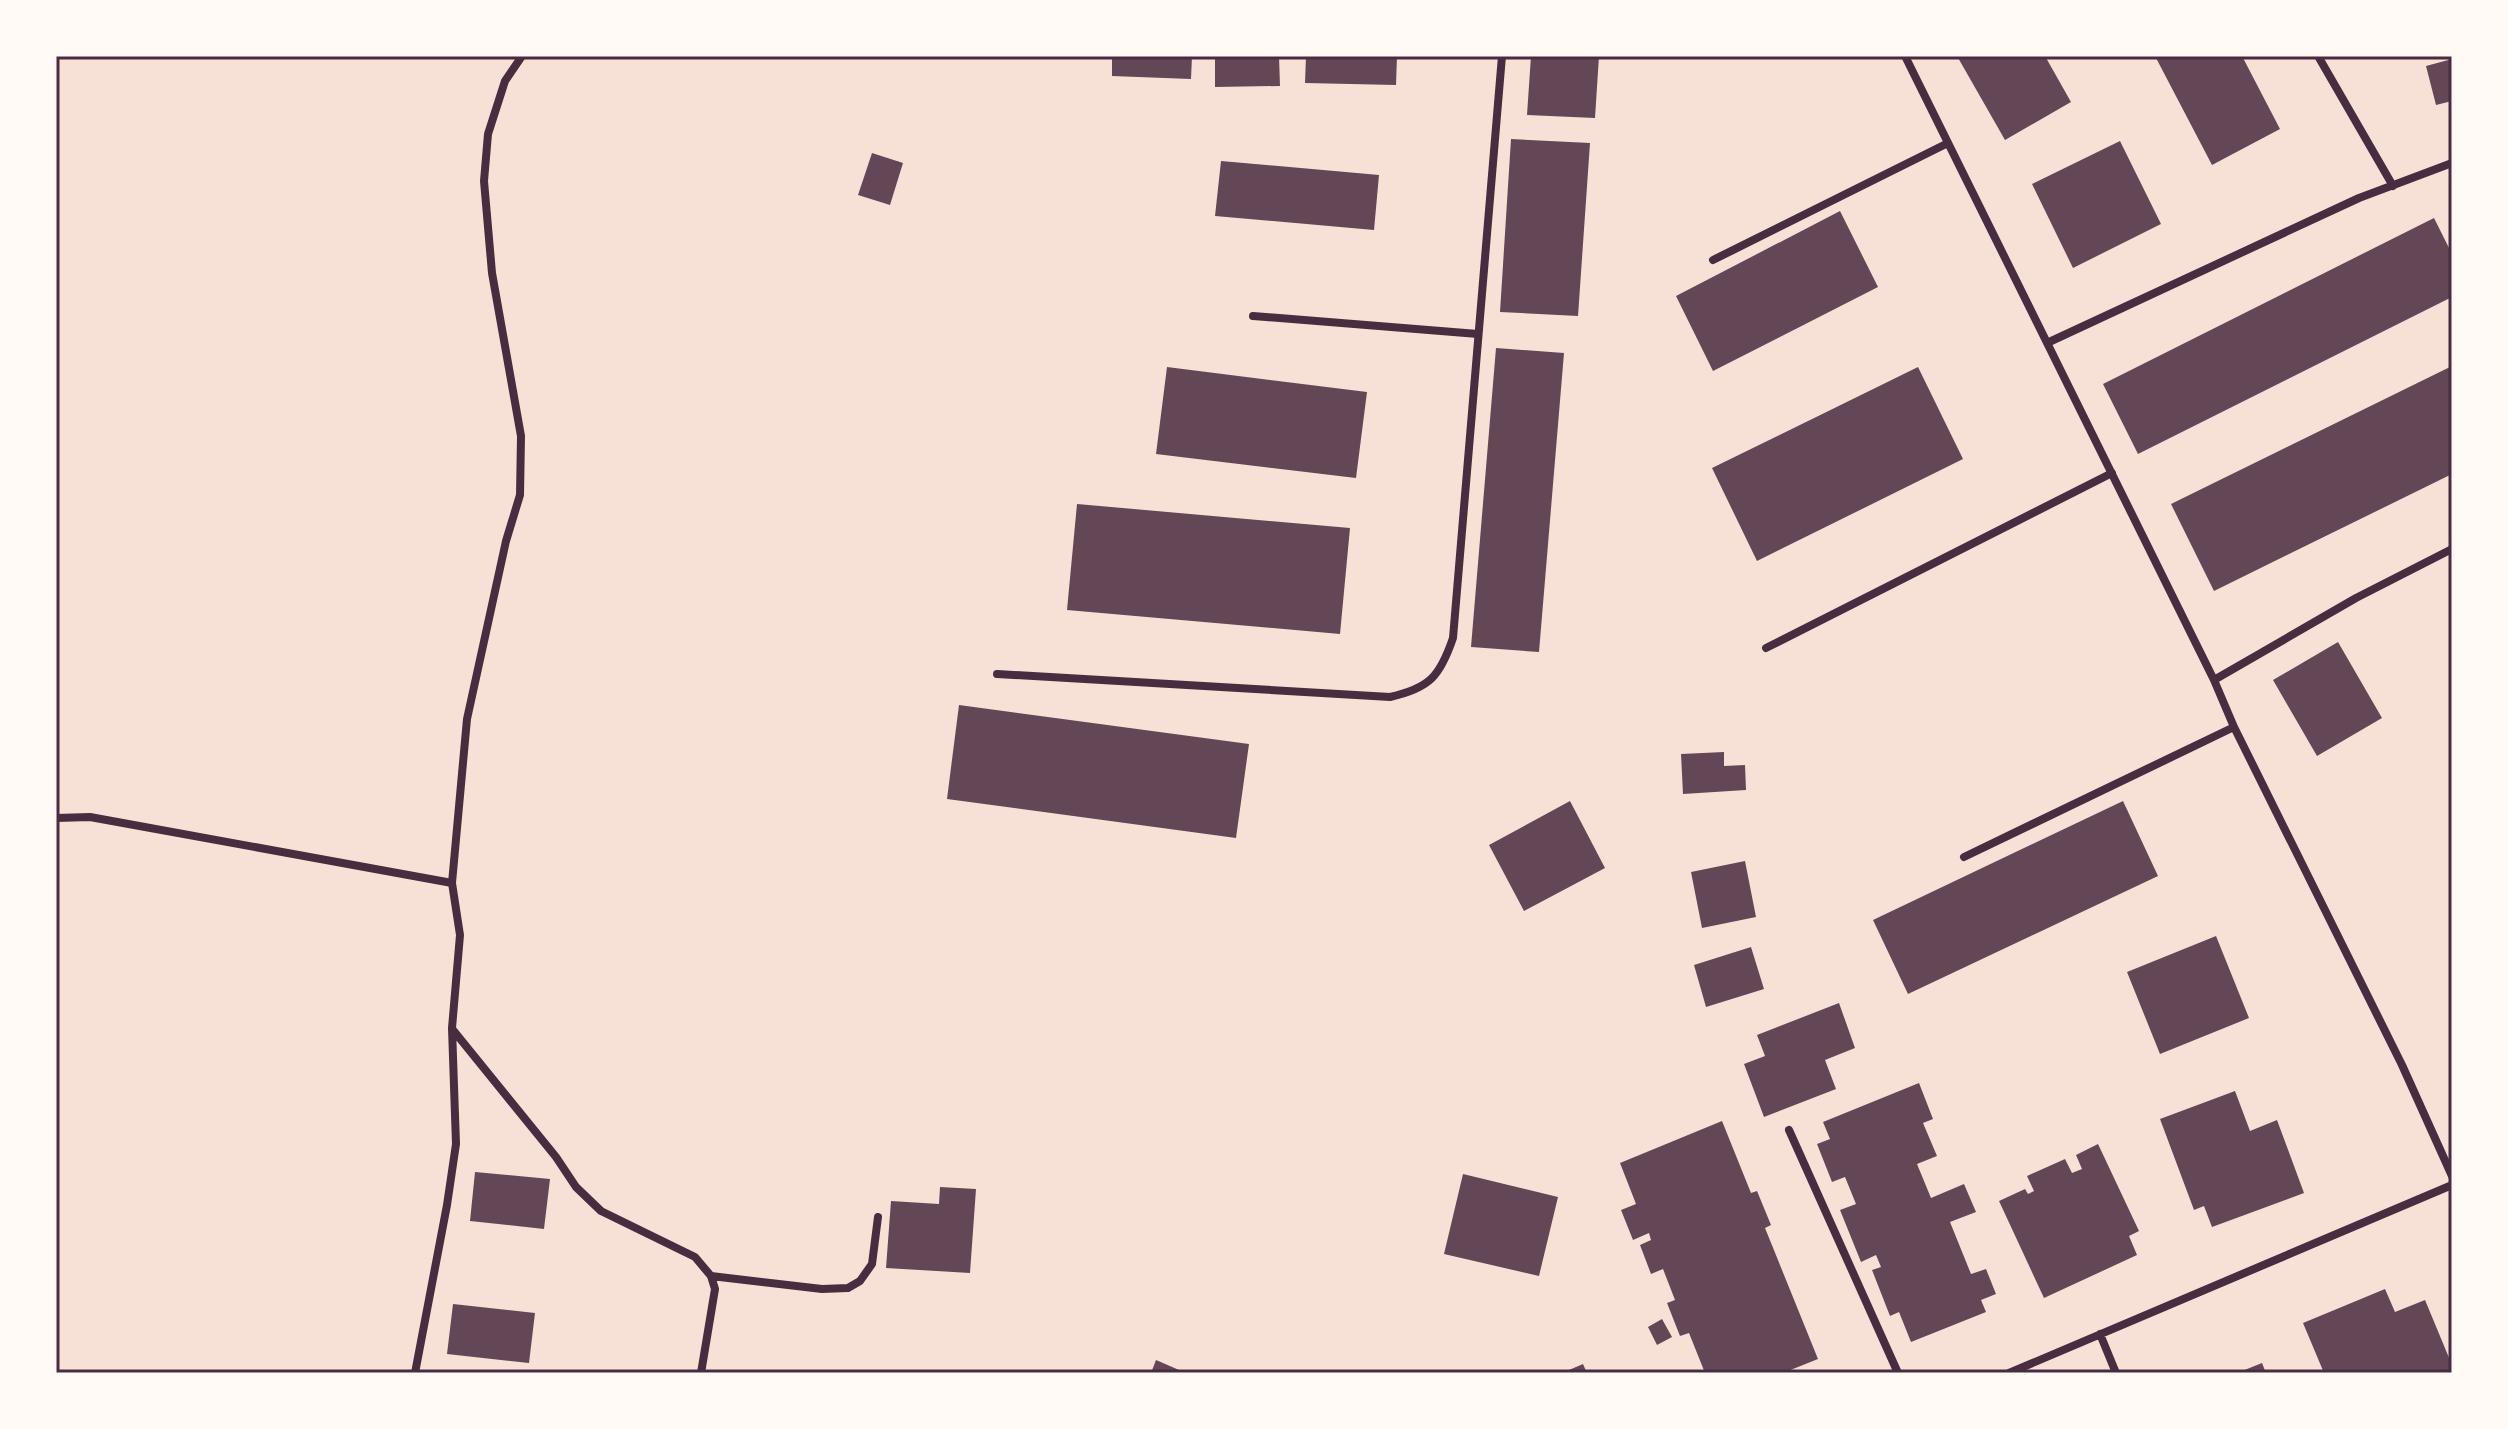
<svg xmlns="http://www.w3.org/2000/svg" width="2508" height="1429" viewBox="0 0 2508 1429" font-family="'Public Sans',sans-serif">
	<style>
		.building { fill: #644757 }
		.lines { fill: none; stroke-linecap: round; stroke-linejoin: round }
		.minor { stroke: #4a2c40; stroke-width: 8 }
		.neatline { fill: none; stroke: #4a2c40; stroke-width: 3 }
	</style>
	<rect width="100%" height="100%" fill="#f7e1d7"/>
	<!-- building -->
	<path class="building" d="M 1112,56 L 1192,56 L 1191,79 L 1112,76 Z
		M 1215,56 L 1279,56 L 1280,86 L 1215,87 Z
		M 1306,56 L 1397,56 L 1396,85 L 1305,83 Z
		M 1531,56 L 1599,56 L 1595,118 L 1527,115 Z
		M 1957,56 L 2045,56 L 2071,102 L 2005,140 Z
		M 2155,56 L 2242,56 L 2280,129 L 2212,165 Z
		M 2452,59 L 2452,101 L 2436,105 L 2426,66 Z
		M 1511,139 L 1590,143 L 1578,316 L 1500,312 Z
		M 2120,141 L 2161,224 L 2073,268 L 2032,184 Z
		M 872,153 L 903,163 L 890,205 L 858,195 Z
		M 1221,161 L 1379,175 L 1374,230 L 1215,216 Z
		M 1840,211 L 1878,287 L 1713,371 L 1676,296 Z
		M 2434,218 L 2452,254 L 2452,297 L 2138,454 L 2103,384 Z
		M 1496,348 L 1564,353 L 1539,652 L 1471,647 Z
		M 2452,366 L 2452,474 L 2214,591 L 2171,504 Z
		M 1167,367 L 1367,392 L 1356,478 L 1156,454 Z
		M 1918,367 L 1963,459 L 1757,561 L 1712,468 Z
		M 1077,504 L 1350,528 L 1340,634 L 1067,610 Z
		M 2338,642 L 2382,718 L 2317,756 L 2273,680 Z
		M 959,705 L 1249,744 L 1236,838 L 947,799 Z
		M 1724,752 L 1724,766 L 1745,765 L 1746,790 L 1683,794 L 1681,754 Z
		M 1570,801 L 1605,868 L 1524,911 L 1489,845 Z
		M 2123,801 L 2158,876 L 1908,994 L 1873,920 Z
		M 1745,861 L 1756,917 L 1702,928 L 1691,872 Z
		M 2216,936 L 2249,1018 L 2160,1054 L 2127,972 Z
		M 1751,947 L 1764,989 L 1706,1007 L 1694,965 Z
		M 1839,1003 L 1855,1048 L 1825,1060 L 1836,1089 L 1764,1117 L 1744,1064 L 1765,1056 L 1757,1035 Z
		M 1919,1083 L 1933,1119 L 1923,1123 L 1937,1156 L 1917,1164 L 1931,1198 L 1964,1184 L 1976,1212 L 1950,1222 L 1971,1274 L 1986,1269 L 1996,1294 L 1981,1300 L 1986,1312 L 1911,1342 L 1899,1312 L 1890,1316 L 1872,1270 L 1881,1267 L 1876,1255 L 1861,1262 L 1840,1210 L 1856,1204 L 1845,1177 L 1832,1182 L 1817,1144 L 1830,1139 L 1823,1122 Z
		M 2235,1091 L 2250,1131 L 2277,1120 L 2304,1193 L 2212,1227 L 2204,1206 L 2194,1210 L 2160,1119 Z
		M 1722,1121 L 1751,1193 L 1757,1191 L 1771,1225 L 1765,1228 L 1818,1359 L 1783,1373 L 1705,1373 L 1689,1333 L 1680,1336 L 1667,1303 L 1675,1300 L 1663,1269 L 1651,1274 L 1640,1245 L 1651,1240 L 1649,1233 L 1633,1240 L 1621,1210 L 1636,1204 L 1620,1163 Z
		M 2098,1144 L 2139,1231 L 2129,1236 L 2137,1255 L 2044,1298 L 1999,1201 L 2025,1189 L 2028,1194 L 2034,1191 L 2027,1176 L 2065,1159 L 2072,1173 L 2082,1169 L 2076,1155 Z
		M 475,1172 L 550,1179 L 544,1229 L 470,1221 Z
		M 1463,1174 L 1558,1197 L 1539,1276 L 1444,1254 Z
		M 940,1187 L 976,1189 L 970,1273 L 886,1268 L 891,1201 L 939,1204 Z
		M 2385,1289 L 2395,1312 L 2425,1300 L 2452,1365 L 2452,1373 L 2324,1373 L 2303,1323 Z
		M 453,1304 L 535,1313 L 529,1363 L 447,1354 Z
		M 1662,1319 L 1672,1337 L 1657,1345 L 1648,1327 Z
		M 1156,1360 L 1186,1373 L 1151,1373 Z
		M 2262,1363 L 2266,1373 L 2237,1373 Z
		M 1583,1364 L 1587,1373 L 1562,1373 Z"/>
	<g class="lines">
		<!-- minor -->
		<path class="minor" d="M 1905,56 L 2214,680 L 2234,727 L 2402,1065 L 2452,1176
			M 2318,56 L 2393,186
			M 1713,260 L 1948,143
			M 1253,316 L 1478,334
			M 2047,343 L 2359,198 L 2452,163
			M 1766,648 L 2112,473
			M 997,674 L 1390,697 C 1430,688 1440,676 1453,638 L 1502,56
			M 2214,680 L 2356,598 L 2452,549
			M 56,818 L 90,817 L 452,883
			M 1964,857 L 2234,727
			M 453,1030 L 556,1157 L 576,1187 L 601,1211 L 695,1257 L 711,1276 L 715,1289 L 701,1373
			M 1789,1130 L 1898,1373
			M 711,1276 L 822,1289 L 848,1288 L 860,1281 L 872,1264 L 878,1217
			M 2100,1334 L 2116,1373
			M 415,1373 L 447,1205 L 456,1144 L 452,1028 L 460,935 L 452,883 L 467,719 L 506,541 L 520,495 L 521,436 L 492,273 L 484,181 L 488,134 L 505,81 L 522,56
			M 2009,1373 L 2452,1185"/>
	</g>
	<!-- border -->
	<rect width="2508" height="1429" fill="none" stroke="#fffaf5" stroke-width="116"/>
	<rect x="58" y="58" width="2392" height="1313" class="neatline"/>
</svg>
